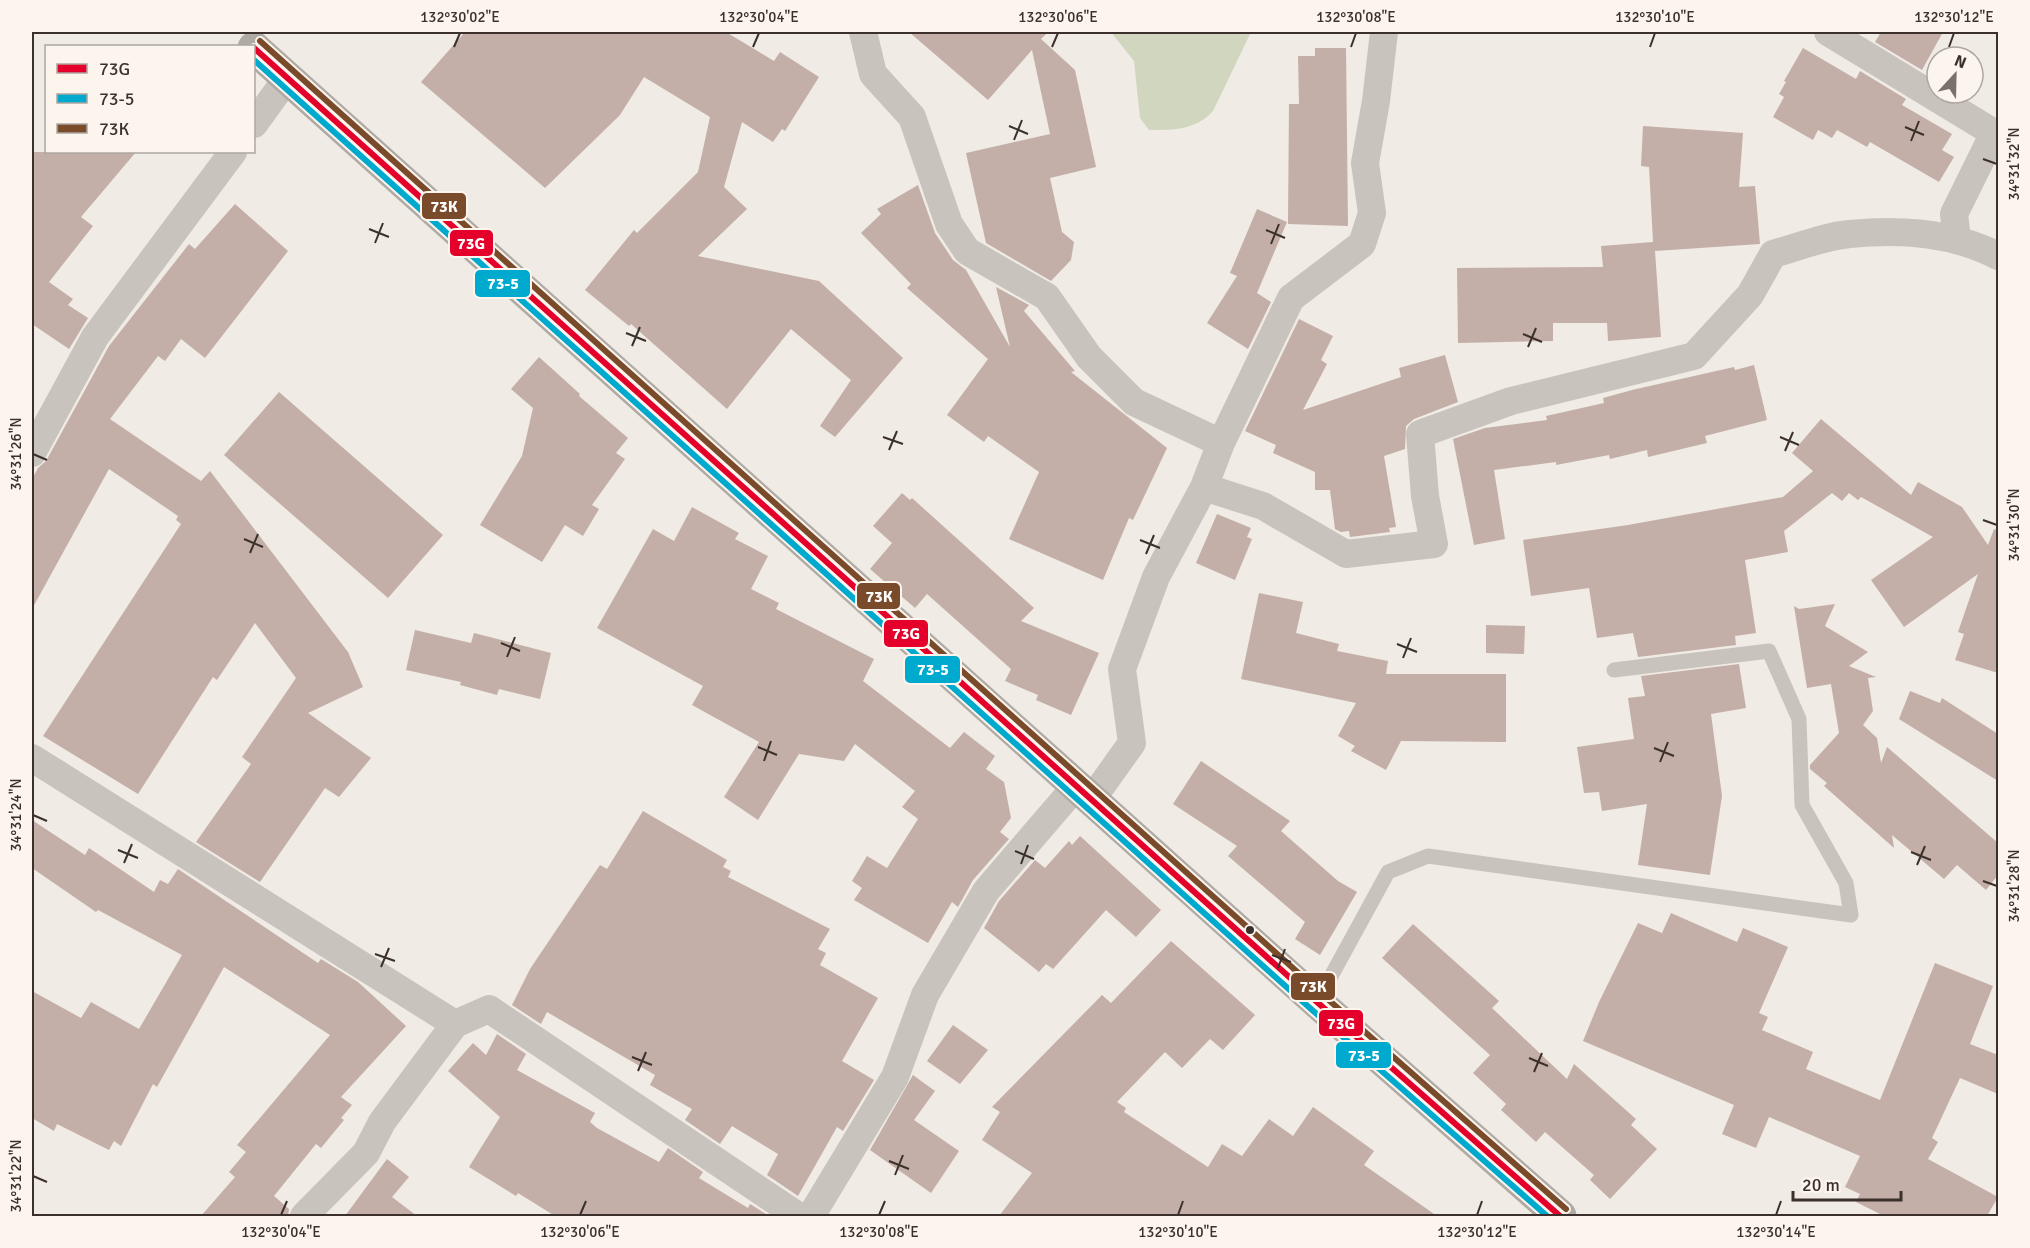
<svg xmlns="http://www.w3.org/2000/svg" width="2030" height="1248" viewBox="0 0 2030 1248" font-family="Signika,sans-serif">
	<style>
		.green { fill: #d1d6bf }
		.building { fill: #c3afa7 }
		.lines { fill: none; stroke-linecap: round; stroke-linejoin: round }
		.lane { stroke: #c9c3be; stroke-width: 15 }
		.street { stroke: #c9c3be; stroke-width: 28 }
		.highway { stroke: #afaaa4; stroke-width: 33 }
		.bus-1-casing { stroke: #fbf5ee; stroke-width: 10 }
		.bus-2-casing { stroke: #fbf5ee; stroke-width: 10 }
		.bus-3-casing { stroke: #fbf5ee; stroke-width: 10 }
		.bus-1 { stroke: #e4002b; stroke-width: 6 }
		.bus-2 { stroke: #00a9ce; stroke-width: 6 }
		.bus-3 { stroke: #7a4b2a; stroke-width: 6 }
		.ticks { fill: none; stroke: #3b302b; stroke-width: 2 }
		.bus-dot { fill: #3b302b; stroke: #fbf5ee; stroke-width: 2 }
		.line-badge { stroke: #fbf5ee; stroke-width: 2 }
		.badge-label { font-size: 16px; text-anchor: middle; font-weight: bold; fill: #fff }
		.neatline { fill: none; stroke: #3b302b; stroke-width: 2 }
		.ticks-label { font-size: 15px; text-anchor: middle; fill: #3b302b }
	</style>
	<rect width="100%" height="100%" fill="#f0ebe5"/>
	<!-- green -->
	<path class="green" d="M 1111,32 L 1251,32 L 1213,111 C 1196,130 1174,130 1149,130 L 1140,118 L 1134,61 Z"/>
	<!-- building -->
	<path class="building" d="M 465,32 L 726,32 L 774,61 L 780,52 L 819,77 L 785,131 L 782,129 L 773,142 L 742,122 L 724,187 L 747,209 L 698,256 L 819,281 L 903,358 L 835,437 L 820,426 L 851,380 L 791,329 L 727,409 L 631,324 L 629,326 L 585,290 L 634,230 L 637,233 L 698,172 L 710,117 L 644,77 L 620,115 L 545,188 L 421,82 Z
		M 909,32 L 1048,32 L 1041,39 L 1075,70 L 1096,167 L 1050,178 L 1062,232 L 1074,242 L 1071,260 L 1051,281 L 986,243 L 966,153 L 1050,134 L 1032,50 L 988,100 Z
		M 1881,32 L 1943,32 L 1922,70 L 1875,42 Z
		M 1315,48 L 1346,48 L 1348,226 L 1288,224 L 1289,104 L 1299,104 L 1298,56 L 1315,56 Z
		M 1803,48 L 1856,79 L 1860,71 L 1906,99 L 1902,105 L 1952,134 L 1942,150 L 1954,157 L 1939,182 L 1870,142 L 1867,147 L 1837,130 L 1832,138 L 1818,130 L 1813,140 L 1773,117 L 1784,97 L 1779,94 L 1786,82 L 1784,81 Z
		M 1643,126 L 1743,133 L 1739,187 L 1755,186 L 1760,244 L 1655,251 L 1661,337 L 1608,341 L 1607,323 L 1553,323 L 1553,341 L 1458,343 L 1457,268 L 1603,267 L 1601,246 L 1653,242 L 1649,167 L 1641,166 Z
		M 32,152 L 136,152 L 81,217 L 93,226 L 49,282 L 73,299 L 68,305 L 88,318 L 69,349 L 32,324 Z
		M 918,185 L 935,233 L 953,260 L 966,270 L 1010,347 L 996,287 L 1029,305 L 1024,311 L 1075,371 L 1071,372 L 1167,448 L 1133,520 L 1129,518 L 1103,580 L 1009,539 L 1039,472 L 988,436 L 984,442 L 947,415 L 988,359 L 907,288 L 911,284 L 861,233 L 881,214 L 877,209 Z
		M 235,204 L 288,251 L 205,358 L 181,339 L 165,361 L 158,356 L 110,419 L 201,481 L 210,471 L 348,652 L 363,687 L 308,713 L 371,758 L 339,797 L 325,788 L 260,882 L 196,842 L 251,764 L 242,757 L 296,678 L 255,623 L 217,680 L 213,677 L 138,794 L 43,736 L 181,524 L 176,520 L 178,516 L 109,469 L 32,609 L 32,479 L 38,468 L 46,461 L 109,346 L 189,244 L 195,249 Z
		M 1257,209 L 1287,222 L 1257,293 L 1271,302 L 1248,349 L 1207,323 L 1237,276 L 1230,273 Z
		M 1299,319 L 1333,336 L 1321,360 L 1327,364 L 1303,410 L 1401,377 L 1399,368 L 1445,355 L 1458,402 L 1414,419 L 1406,426 L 1405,449 L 1384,456 L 1396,527 L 1389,528 L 1390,532 L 1350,537 L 1349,531 L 1341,532 L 1335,529 L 1330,490 L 1315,490 L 1315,472 L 1273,453 L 1276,445 L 1245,431 Z
		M 539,357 L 580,394 L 579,396 L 628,438 L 616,453 L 625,459 L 592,505 L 599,509 L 583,536 L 565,525 L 542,562 L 480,525 L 522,456 L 533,408 L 511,389 Z
		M 1754,365 L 1767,420 L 1705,436 L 1707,443 L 1648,457 L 1647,450 L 1610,459 L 1609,455 L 1556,465 L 1556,462 L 1494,470 L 1505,539 L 1474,545 L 1453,439 L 1485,428 L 1547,420 L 1546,416 L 1604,403 L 1603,398 L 1632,390 L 1734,367 L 1735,370 Z
		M 279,392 L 443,535 L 388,598 L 224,455 Z
		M 1821,419 L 1911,495 L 1918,482 L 1962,507 L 1988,545 L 1994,529 L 1998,530 L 1998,673 L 1955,660 L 1964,634 L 1958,632 L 1978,574 L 1904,627 L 1871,580 L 1933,537 L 1861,497 L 1858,500 L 1849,493 L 1842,501 L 1832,493 L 1784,531 L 1788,552 L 1745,560 L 1756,633 L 1735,636 L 1736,645 L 1638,657 L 1633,633 L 1597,638 L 1589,588 L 1531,596 L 1523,540 L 1628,525 L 1783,497 L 1813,471 L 1792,453 Z
		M 902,493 L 910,500 L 912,498 L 1034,608 L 1021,621 L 1099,653 L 1071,715 L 1036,700 L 1038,695 L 1005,681 L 1011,669 L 927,594 L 915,608 L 870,569 L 892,543 L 873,526 Z
		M 692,507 L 739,533 L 735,539 L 768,556 L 751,589 L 779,603 L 776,609 L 874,659 L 863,681 L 950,748 L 964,732 L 995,756 L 986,769 L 1004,782 L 1011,818 L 1000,832 L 1009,839 L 973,880 L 958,907 L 952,902 L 928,943 L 854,900 L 862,888 L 852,881 L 867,856 L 887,868 L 918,819 L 902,807 L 915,791 L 855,744 L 844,761 L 799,754 L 758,820 L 724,797 L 759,742 L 692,705 L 703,686 L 597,628 L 653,529 L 674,541 Z
		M 1217,514 L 1251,528 L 1247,537 L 1252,539 L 1235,580 L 1196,563 Z
		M 1259,593 L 1303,602 L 1296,633 L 1339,644 L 1337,651 L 1388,661 L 1386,674 L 1506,674 L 1506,742 L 1401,741 L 1386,770 L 1351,751 L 1355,746 L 1338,736 L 1356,703 L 1241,679 Z
		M 1835,604 L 1825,626 L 1868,652 L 1849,666 L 1876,677 L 1868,678 L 1873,711 L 1863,725 L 1877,738 L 1881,763 L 1887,747 L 1998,843 L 1998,875 L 1986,890 L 1957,865 L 1944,879 L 1892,835 L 1894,848 L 1824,786 L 1827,783 L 1810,769 L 1810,765 L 1839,733 L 1831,684 L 1807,688 L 1794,606 L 1799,609 Z
		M 1486,625 L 1525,626 L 1524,654 L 1486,653 Z
		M 415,630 L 471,643 L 474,633 L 551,653 L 540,699 L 499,689 L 497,695 L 460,685 L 461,682 L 406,670 Z
		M 1739,664 L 1746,708 L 1711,714 L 1722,796 L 1710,875 L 1638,865 L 1647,804 L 1602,811 L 1599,792 L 1584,793 L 1577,747 L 1634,739 L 1628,698 L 1645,696 L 1641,676 Z
		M 1910,691 L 1940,703 L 1942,698 L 1998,734 L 1998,781 L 1899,719 Z
		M 1201,761 L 1290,821 L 1281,831 L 1338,881 L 1357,892 L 1320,955 L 1295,939 L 1305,922 L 1228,856 L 1237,846 L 1173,804 Z
		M 643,811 L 727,860 L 723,867 L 731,871 L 728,877 L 830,929 L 818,949 L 826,953 L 820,965 L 878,998 L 842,1061 L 874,1080 L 843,1131 L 837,1127 L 798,1196 L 767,1175 L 778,1154 L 732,1126 L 720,1144 L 685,1120 L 692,1109 L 650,1085 L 655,1075 L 547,1012 L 541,1024 L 512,1005 L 530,969 L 600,865 L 607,869 Z
		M 32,820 L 85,855 L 89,848 L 154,892 L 160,880 L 168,884 L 178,869 L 318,963 L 321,959 L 358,982 L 406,1026 L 341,1097 L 352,1105 L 341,1118 L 344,1120 L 321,1148 L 316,1144 L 274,1196 L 289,1209 L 288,1216 L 201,1216 L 235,1177 L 229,1172 L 246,1152 L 237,1145 L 330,1035 L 224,967 L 157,1087 L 153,1084 L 121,1146 L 114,1141 L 109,1150 L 57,1124 L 54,1131 L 32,1118 L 32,991 L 81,1018 L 91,1002 L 139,1029 L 182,955 L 98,910 L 96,912 L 32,868 Z
		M 1080,836 L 1161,910 L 1136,937 L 1106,910 L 1053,969 L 1046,964 L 1039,972 L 984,928 L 999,901 L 1035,860 L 1045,868 L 1069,841 L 1072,845 Z
		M 1671,913 L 1737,942 L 1743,928 L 1788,947 L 1759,1013 L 1768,1017 L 1762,1030 L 1813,1052 L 1806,1069 L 1880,1100 L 1935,963 L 1993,986 L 1970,1044 L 1998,1055 L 1998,1094 L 1960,1078 L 1932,1138 L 1938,1142 L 1928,1159 L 1998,1197 L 1987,1216 L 1884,1216 L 1856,1202 L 1860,1194 L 1845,1187 L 1860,1156 L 1769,1117 L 1756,1148 L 1722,1134 L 1734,1105 L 1583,1041 L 1599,1002 L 1638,923 L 1662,933 Z
		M 1413,924 L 1499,1001 L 1492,1008 L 1567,1079 L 1574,1064 L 1636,1119 L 1631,1125 L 1657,1149 L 1610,1199 L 1590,1180 L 1594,1175 L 1545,1132 L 1536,1142 L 1501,1110 L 1506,1104 L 1473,1073 L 1490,1055 L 1382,958 Z
		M 1171,941 L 1255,1015 L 1223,1050 L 1210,1039 L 1182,1068 L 1165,1052 L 1117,1102 L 1126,1108 L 1124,1112 L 1208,1167 L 1222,1144 L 1242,1156 L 1269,1119 L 1293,1136 L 1313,1107 L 1374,1151 L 1364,1165 L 1437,1216 L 999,1216 L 1032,1173 L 982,1140 L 1000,1112 L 992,1107 L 1102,995 L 1111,1003 Z
		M 953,1025 L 988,1050 L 960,1084 L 927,1061 Z
		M 497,1034 L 526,1054 L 517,1070 L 595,1113 L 590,1122 L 597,1128 L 659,1162 L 668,1148 L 703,1172 L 699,1178 L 748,1208 L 750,1204 L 769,1216 L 555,1216 L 518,1193 L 516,1196 L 469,1167 L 500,1117 L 448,1071 L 473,1043 L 486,1055 Z
		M 913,1075 L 935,1091 L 914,1120 L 959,1151 L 931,1193 L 870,1150 Z
		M 387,1159 L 409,1177 L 392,1197 L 417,1216 L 345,1216 Z"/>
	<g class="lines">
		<!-- lane -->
		<path class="lane" d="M 1317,1002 L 1388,872 L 1428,856 L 1851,915 L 1846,883 L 1802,805 L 1799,719 L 1769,651 L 1614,670"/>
		<!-- street -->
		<path class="street" d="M 863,32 L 873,74 L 912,117 L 949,224 L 967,251 L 1047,297 L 1089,357 L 1134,402 L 1221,443
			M 1828,32 L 1994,133 L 1954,214 L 1957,239
			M 254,124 L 288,77
			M 32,453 L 95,337 L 233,152
			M 1204,487 L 1263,506 L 1346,554 L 1434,544 L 1425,496 L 1420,434 L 1511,401 L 1694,356 L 1750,295 L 1773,254 C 1798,247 1825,236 1850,234 C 1900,229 1954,233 1998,256
			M 32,758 L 455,1024
			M 1092,799 L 1132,743 L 1122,669 L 1156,577 L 1204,487 L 1221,443 L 1291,298 L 1362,244 L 1372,213 L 1365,163 L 1376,101 L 1384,32
			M 304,1216 L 366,1153 L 382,1122 L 455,1024 L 489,1009 L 798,1216
			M 811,1216 L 895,1077 L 925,995 L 986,891 L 1077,785"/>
		<!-- highway -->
		<path class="highway" d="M 254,48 L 1317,1002 L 1560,1216"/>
		<defs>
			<path id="bus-1" d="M 254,48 L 1317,1002 L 1560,1216"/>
			<path id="bus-2" d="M 254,60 L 1311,1009 L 1547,1216"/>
			<path id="bus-3" d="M 260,41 L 1323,995 L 1566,1209"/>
		</defs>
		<!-- bus-1 casing -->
		<use href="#bus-1" class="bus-1-casing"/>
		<!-- bus-2 casing -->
		<use href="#bus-2" class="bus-2-casing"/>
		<!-- bus-3 casing -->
		<use href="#bus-3" class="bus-3-casing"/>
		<!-- bus-1 -->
		<use href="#bus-1" class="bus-1"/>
		<!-- bus-2 -->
		<use href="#bus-2" class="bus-2"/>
		<!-- bus-3 -->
		<use href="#bus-3" class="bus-3"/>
	</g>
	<!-- ticks -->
	<path class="ticks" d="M 454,47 L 460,33M 753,47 L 759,33M 1052,47 L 1058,33M 1351,47 L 1356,33M 1650,47 L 1655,33M 1949,47 L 1954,33M 1009,126 L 1028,134M 1905,127 L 1924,135M 1014,140 L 1022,120M 1911,141 L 1919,121M 1983,159 L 1997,164M 369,229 L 389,237M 1266,230 L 1285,238M 375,243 L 383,223M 1271,244 L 1279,224M 626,333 L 646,341M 1523,334 L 1542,342M 632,346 L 640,327M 1528,347 L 1536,328M 883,437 L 903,444M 1780,437 L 1799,445M 889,450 L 897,431M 1785,451 L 1793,432M 33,454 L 47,460M 1983,520 L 1997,525M 244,539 L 263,547M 1140,540 L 1160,548M 250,553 L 258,534M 1146,554 L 1154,535M 501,643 L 520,651M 1397,644 L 1417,652M 507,657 L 515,637M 1403,658 L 1411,638M 758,747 L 777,755M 1654,748 L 1674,756M 764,761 L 771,741M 1660,762 L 1668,742M 33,815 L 47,821M 118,850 L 138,858M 1015,851 L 1034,859M 1911,852 L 1931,860M 124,863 L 132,844M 1021,864 L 1028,845M 1917,865 L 1925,846M 1983,881 L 1997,886M 375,954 L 395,961M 1272,955 L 1291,962M 381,967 L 389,948M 1278,968 L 1285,949M 632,1057 L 652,1065M 1529,1058 L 1548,1066M 638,1071 L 646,1052M 1534,1072 L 1542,1053M 889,1161 L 909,1169M 895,1175 L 903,1155M 33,1176 L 47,1182M 281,1215 L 287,1201M 580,1215 L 586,1201M 879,1215 L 885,1201M 1178,1215 L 1183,1201M 1477,1215 L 1482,1201M 1776,1215 L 1781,1201"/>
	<!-- markers -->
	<circle class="bus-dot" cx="1250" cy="930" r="5"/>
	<g class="line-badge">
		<rect x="421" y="192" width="46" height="28" rx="6" fill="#7a4b2a"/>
		<rect x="449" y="229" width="45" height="28" rx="6" fill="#e4002b"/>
		<rect x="474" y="269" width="57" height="29" rx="6" fill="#00a9ce"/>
		<rect x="856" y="582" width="45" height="28" rx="6" fill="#7a4b2a"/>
		<rect x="883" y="619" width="46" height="29" rx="6" fill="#e4002b"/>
		<rect x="904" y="655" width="57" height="29" rx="6" fill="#00a9ce"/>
		<rect x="1290" y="972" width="46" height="29" rx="6" fill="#7a4b2a"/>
		<rect x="1318" y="1009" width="46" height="28" rx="6" fill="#e4002b"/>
		<rect x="1335" y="1041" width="57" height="28" rx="6" fill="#00a9ce"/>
	</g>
	<g class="badge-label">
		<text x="444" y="212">73K</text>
		<text x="471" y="249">73G</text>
		<text x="503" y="289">73-5</text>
		<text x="879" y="602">73K</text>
		<text x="906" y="639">73G</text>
		<text x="933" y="675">73-5</text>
		<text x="1313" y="992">73K</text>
		<text x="1341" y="1029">73G</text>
		<text x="1364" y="1061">73-5</text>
	</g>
	<!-- border -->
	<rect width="2030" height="1248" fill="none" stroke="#fbf5ee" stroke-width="66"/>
	<!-- legend -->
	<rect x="45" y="45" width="210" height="108" fill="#fbf5ee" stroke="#aea6a0" stroke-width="1.5"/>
	<rect x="57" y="64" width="30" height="9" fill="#e4002b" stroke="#aea6a0" stroke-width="1.5"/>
	<text x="99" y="75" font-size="18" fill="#3b302b">73G</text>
	<rect x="57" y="94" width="30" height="9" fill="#00a9ce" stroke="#aea6a0" stroke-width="1.5"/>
	<text x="99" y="105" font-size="18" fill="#3b302b">73-5</text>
	<rect x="57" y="124" width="30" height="9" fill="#7a4b2a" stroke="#aea6a0" stroke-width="1.5"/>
	<text x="99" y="135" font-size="18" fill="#3b302b">73K</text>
	<!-- north arrow -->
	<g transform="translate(1955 75) rotate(22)"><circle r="28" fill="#fbf5ee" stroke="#aea6a0" stroke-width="1.5"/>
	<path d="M0-4.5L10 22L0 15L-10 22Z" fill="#7a716c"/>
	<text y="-9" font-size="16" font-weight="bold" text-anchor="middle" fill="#3b302b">N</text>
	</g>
	<!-- scale -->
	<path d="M1793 1191v9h108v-9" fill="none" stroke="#3b302b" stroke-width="3"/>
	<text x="1802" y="1191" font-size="18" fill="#3b302b" stroke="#fbf5ee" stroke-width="4.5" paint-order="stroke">20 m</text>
	<rect x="33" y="33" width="1964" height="1182" class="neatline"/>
	<g class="ticks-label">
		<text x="460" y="22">132°30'02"E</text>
		<text x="759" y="22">132°30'04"E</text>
		<text x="1058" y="22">132°30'06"E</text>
		<text x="1356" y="22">132°30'08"E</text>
		<text x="1655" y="22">132°30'10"E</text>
		<text x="1954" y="22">132°30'12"E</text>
		<text transform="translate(2014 164) rotate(-90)" y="5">34°31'32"N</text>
		<text transform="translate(16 454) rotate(-90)" y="5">34°31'26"N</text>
		<text transform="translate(2014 525) rotate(-90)" y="5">34°31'30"N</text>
		<text transform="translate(16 815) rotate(-90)" y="5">34°31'24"N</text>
		<text transform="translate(2014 886) rotate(-90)" y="5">34°31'28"N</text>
		<text transform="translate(16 1176) rotate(-90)" y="5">34°31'22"N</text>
		<text x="281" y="1237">132°30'04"E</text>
		<text x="580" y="1237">132°30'06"E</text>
		<text x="879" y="1237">132°30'08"E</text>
		<text x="1178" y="1237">132°30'10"E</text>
		<text x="1477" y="1237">132°30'12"E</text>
		<text x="1776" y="1237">132°30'14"E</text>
	</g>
</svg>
